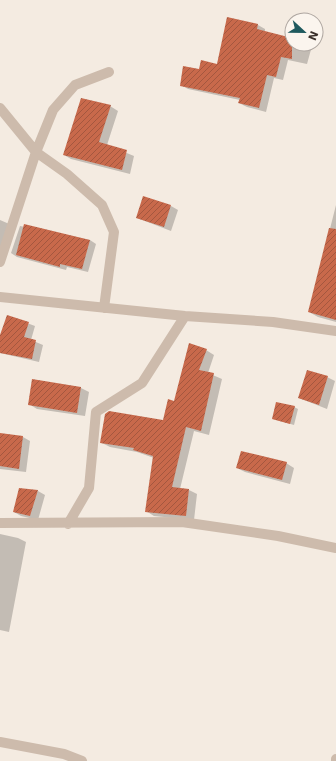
<svg xmlns="http://www.w3.org/2000/svg" width="336" height="761" viewBox="0 0 336 761" font-family="'DejaVu Sans',sans-serif">
	<style>
		.shadow { fill: #0003 }
		.building { fill: url(#building-hatch) }
		.lines { fill: none; stroke-linecap: round; stroke-linejoin: round }
		.minor { stroke: #cdbbac; stroke-width: 10 }
	</style>
	<defs>
		<pattern id="building-hatch" width="6" height="6" patternUnits="userSpaceOnUse"><rect width="6" height="6" fill="#c8694b"/><path d="M-1 1l2-2M0 6l6-6M5 7l2-2" fill="none" stroke="#a4573f"/></pattern>
	</defs>
	<rect width="100%" height="100%" fill="#f4ebe1"/>
	<!-- shadow -->
	<path class="shadow" d="M 228,18 L 258,25 L 265,29 L 265,32 L 292,39 L 292,44 L 308,44 L 312,46 L 307,64 L 288,60 L 283,80 L 274,78 L 266,112 L 247,107 L 239,103 L 240,100 L 188,89 L 181,85 L 200,70 L 217,65 Z
		M 110,106 L 118,111 L 107,145 L 134,156 L 130,174 L 71,159 L 64,155 Z
		M 336,205 L 336,322 L 318,317 L 309,312 Z
		M 171,206 L 178,210 L 171,231 L 137,218 Z
		M 0,220 L 14,226 L 0,252 Z
		M 20,226 L 90,240 L 96,244 L 88,272 L 67,267 L 66,270 L 17,257 L 11,253 Z
		M 8,316 L 35,326 L 31,340 L 43,345 L 39,362 L 0,353 L 0,342 Z
		M 206,350 L 214,355 L 208,373 L 222,379 L 209,435 L 194,431 L 180,489 L 189,490 L 197,494 L 194,520 L 154,516 L 146,511 L 154,458 L 137,452 L 110,447 L 102,443 L 164,421 Z
		M 327,377 L 335,381 L 327,409 L 299,398 Z
		M 33,380 L 81,388 L 89,392 L 85,416 L 37,409 L 29,404 Z
		M 294,407 L 298,409 L 294,425 L 273,419 Z
		M 0,434 L 23,437 L 30,441 L 26,472 L 0,469 Z
		M 286,463 L 294,468 L 290,484 L 245,472 L 237,468 Z
		M 38,491 L 45,495 L 38,520 L 21,516 L 14,512 Z
		M 0,534 L 18,538 L 26,542 L 9,632 L 0,630 Z"/>
	<!-- building -->
	<path class="building" d="M 227,17 L 258,24 L 257,29 L 292,38 L 292,59 L 281,57 L 276,77 L 267,75 L 259,108 L 238,103 L 240,98 L 180,86 L 183,66 L 199,69 L 201,60 L 217,64 Z
		M 81,98 L 111,105 L 99,142 L 127,150 L 122,170 L 63,155 Z
		M 143,196 L 171,205 L 164,227 L 136,218 Z
		M 24,224 L 90,240 L 82,269 L 60,264 L 60,267 L 16,255 Z
		M 329,228 L 336,229 L 336,320 L 308,312 Z
		M 7,315 L 29,322 L 24,337 L 36,340 L 32,359 L 0,353 L 0,335 Z
		M 189,343 L 207,349 L 199,370 L 214,373 L 201,431 L 186,427 L 172,487 L 189,489 L 186,516 L 145,512 L 153,456 L 133,450 L 134,448 L 100,443 L 105,414 L 109,411 L 163,420 L 168,399 L 174,401 Z
		M 307,370 L 328,376 L 319,405 L 298,398 Z
		M 32,379 L 81,387 L 77,413 L 28,405 Z
		M 276,402 L 295,406 L 290,424 L 272,419 Z
		M 0,433 L 23,436 L 19,469 L 0,466 Z
		M 241,451 L 287,462 L 282,480 L 236,468 Z
		M 19,488 L 38,490 L 30,516 L 13,512 Z"/>
	<g class="lines">
		<!-- minor -->
		<path class="minor" d="M 0,108 L 36,152 L 67,174 L 102,205 L 114,232 L 104,308
			M 0,262 L 36,152 L 53,110 L 75,85 L 109,72
			M 0,297 L 185,316 L 273,322 L 336,331
			M 0,523 L 182,522 L 278,536 L 336,548
			M 68,524 L 89,488 L 96,412 L 142,383 L 185,316
			M 0,742 L 64,754 L 82,761
			M 336,761 L 336,759"/>
	</g>
	<!-- north arrow -->
	<g transform="translate(304 32) rotate(112)"><circle r="19" fill="#fbf5ee" stroke="#aea6a0"/>
	<path d="M0-3L7 15L0 10L-7 15Z" fill="#1f5a5e"/>
	<text y="-6" font-size="11" font-weight="bold" text-anchor="middle" fill="#3b302b">N</text>
	</g>
</svg>
